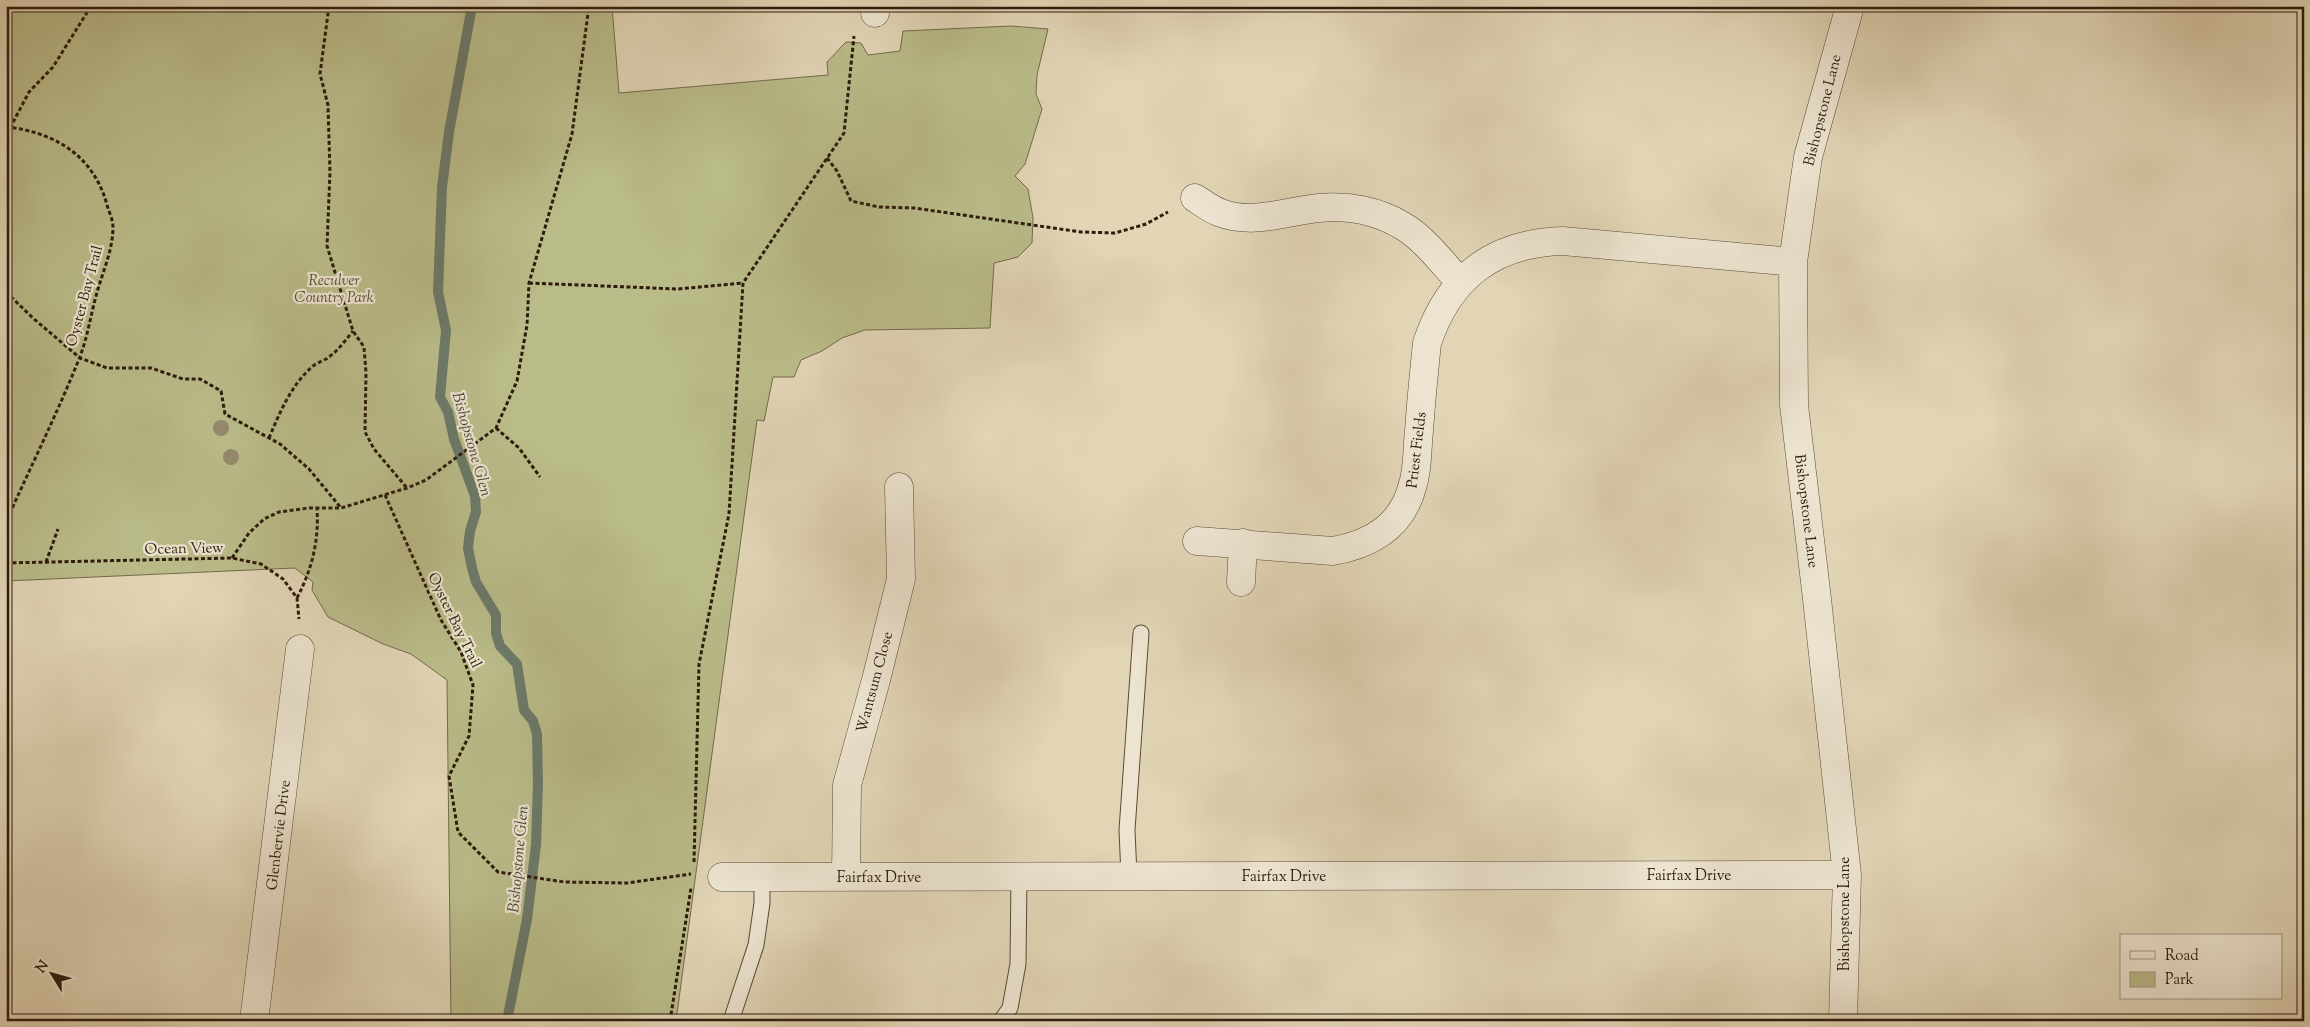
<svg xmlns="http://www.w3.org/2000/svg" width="2310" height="1027" viewBox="0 0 2310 1027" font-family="'Sorts Mill Goudy',serif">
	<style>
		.green { fill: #b9bb89; stroke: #736b4a }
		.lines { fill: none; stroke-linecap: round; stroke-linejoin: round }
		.stream { stroke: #6b7a6a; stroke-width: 10 }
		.service-casing { stroke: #5a4a36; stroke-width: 17 }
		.minor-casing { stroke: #5a4a36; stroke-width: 29 }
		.path { stroke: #2d1b0c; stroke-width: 3; stroke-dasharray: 4 2.5; stroke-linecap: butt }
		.service { stroke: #ece4d0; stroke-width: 15 }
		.minor { stroke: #ece4d0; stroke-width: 28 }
		.tree { fill: #95896d }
		.labels { text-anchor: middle; stroke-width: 4.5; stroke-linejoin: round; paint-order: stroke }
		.street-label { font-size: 15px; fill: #2d1b0c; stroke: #ece4d0 }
		.park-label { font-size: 15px; font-style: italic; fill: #574b32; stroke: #ece4d0 }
		.water-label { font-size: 16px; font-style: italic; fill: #4c4a3b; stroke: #ece4d0 }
	</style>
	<rect width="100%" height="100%" fill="#e1d5b6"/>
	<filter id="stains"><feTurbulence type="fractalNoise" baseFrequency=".004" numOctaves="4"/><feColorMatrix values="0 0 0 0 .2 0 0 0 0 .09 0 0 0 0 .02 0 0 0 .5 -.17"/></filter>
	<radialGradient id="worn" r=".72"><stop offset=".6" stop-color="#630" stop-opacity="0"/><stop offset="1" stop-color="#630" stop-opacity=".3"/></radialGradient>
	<!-- green -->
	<path class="green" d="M 6,6 L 612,6 L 619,93 L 828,75 L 827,62 L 846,42 L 861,43 L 868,55 L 900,51 L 903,31 L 1011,26 L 1048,29 L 1037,75 L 1036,94 L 1042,109 L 1025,164 L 1015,176 L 1028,189 L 1033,218 L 1032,243 L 1018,257 L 994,263 L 990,328 L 865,330 L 842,338 L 822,351 L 801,360 L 794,377 L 773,377 L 764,421 L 757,420 L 676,1021 L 451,1021 L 447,680 L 411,654 L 383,644 L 328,617 L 312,590 L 313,582 L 295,568 L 6,581 Z"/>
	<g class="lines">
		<!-- stream -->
		<path class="stream" d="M 472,6 L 449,132 L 442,187 L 438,292 L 446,330 L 440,397 L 448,412 L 454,439 L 475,496 L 476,512 L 470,531 L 468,548 L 472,568 L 476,582 L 496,615 L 496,633 L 500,646 L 517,664 L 524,710 L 533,721 L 537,734 L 538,784 L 536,845 L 527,919 L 507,1021"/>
		<defs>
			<path id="service" d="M 1129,876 L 1127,830 L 1141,633
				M 731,1021 L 756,945 L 762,903 L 762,877
				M 1001,1021 L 1010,1008 L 1018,964 L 1019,876"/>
			<path id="minor" d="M 875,13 L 876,6
				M 1195,198 C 1203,203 1212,210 1221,213 C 1253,225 1287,211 1319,208 C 1348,205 1378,211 1403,226 C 1425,239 1443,264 1460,282
				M 1197,541 L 1333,551 C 1373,544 1403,525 1413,484 C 1418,468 1417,448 1419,431 C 1421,402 1424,372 1427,343 C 1449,277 1493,243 1563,241 L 1793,262
				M 1241,582 L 1243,543
				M 722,877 L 1847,875
				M 846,877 L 847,785 L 876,680 L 901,579 L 899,487
				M 254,1021 L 300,649
				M 1843,1021 L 1847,875 L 1817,599 L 1794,405 L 1793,262 L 1808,157 L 1850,6"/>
		</defs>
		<!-- service casing -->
		<use href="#service" class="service-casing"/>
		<!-- minor casing -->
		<use href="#minor" class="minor-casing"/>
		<!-- path -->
		<path class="path" d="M 329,6 L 320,74 L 328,105 L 330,172 L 327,246 L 353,331 L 364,347 L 366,373 L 365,432 L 374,449 L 407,488
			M 6,127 C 55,132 94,156 107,205 C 109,212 113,220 113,227 C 113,248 104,269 98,289 C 91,312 88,337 79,359 C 57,414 30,468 6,522
			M 10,128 L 29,92 L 53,67 L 91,6
			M 827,158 L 837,171 L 851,201 L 879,207 L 914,208 L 1081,232 L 1115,233 L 1146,224 L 1168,212
			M 529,283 L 678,289 L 743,283
			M 6,292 L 34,319 L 80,358 L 107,368 L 151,368 L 183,379 L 200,379 L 221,391 L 225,414 L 280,444 L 309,469 L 341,508
			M 496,428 L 519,448 L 540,477
			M 269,438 C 280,412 291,385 313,366 C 317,363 322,361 326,359 C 337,352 345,341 353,331
			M 385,495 L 441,620 L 461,652 L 473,685 L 469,736 L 449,776 L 458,832 L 498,872 L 564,882 L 627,883 L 691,874
			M 232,558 L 249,533 L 264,519 L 279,512 L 309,508 L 341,508 L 407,488 L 426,480 L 496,428 L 517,381 L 527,325 L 529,283 L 572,134 L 589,6
			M 46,562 L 58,529
			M 6,563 L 232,558 L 261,564 L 283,579 L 297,598 L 299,619
			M 297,598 C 312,569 319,541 317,509
			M 694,862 L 699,664 L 729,514 L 743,283 L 844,133 L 854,36
			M 670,1021 L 691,888"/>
		<!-- service -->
		<use href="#service" class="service"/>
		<!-- minor -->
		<use href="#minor" class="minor"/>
	</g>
	<!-- trees -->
	<g class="tree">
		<circle cx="221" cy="428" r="8"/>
		<circle cx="231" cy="457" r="8"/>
	</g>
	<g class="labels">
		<!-- street labels -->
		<g class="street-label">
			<text transform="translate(1822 110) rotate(-76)" y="5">Bishopstone Lane</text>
			<text transform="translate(84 296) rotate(-75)" y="5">Oyster Bay Trail</text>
			<text transform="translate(1416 450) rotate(-83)" y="5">Priest Fields</text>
			<text transform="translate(1807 511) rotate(83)" y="5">Bishopstone Lane</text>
			<text transform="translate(184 548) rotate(-1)" y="5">Ocean View</text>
			<text transform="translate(455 620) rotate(64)" y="5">Oyster Bay Trail</text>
			<text transform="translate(874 682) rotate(-75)" y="5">Wantsum Close</text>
			<text transform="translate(278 835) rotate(-83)" y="5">Glenbervie Drive</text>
			<text x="1689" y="880">Fairfax Drive</text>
			<text x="1284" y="881">Fairfax Drive</text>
			<text x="879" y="882">Fairfax Drive</text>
			<text transform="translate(1844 914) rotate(-90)" y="5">Bishopstone Lane</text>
		</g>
		<!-- park labels -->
		<g class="park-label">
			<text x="334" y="285">Reculver<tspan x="334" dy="17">Country Park</tspan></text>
		</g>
		<!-- water labels -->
		<g class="water-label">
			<text transform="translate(473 444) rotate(74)" y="6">Bishopstone Glen</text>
			<text transform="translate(517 859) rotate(-85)" y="6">Bishopstone Glen</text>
		</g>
	</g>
	<!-- margin -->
	<rect width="2310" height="1027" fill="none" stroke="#e1d5b6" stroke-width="25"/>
	<rect x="8" y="8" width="2295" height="1012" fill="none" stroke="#2d1b0c" stroke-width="2.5"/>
	<rect x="12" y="12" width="2285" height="1002" fill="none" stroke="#2d1b0c"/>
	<!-- legend -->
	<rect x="2120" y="934" width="162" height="65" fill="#ece4d0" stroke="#a09482"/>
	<rect x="2130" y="951" width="25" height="8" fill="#ece4d0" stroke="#a09482"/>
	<text x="2165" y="960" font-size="15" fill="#2d1b0c">Road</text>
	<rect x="2130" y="972" width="25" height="15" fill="#b9bb89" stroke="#a09482"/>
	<text x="2165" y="984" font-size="15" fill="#2d1b0c">Park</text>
	<!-- north arrow -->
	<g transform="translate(52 974) rotate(307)" stroke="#ece4d0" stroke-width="4" paint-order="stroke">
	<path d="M0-4L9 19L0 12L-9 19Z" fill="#2d1b0c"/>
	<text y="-8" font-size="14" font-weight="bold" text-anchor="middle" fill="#2d1b0c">N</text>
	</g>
	<rect width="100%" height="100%" filter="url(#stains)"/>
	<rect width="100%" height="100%" fill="url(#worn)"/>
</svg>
